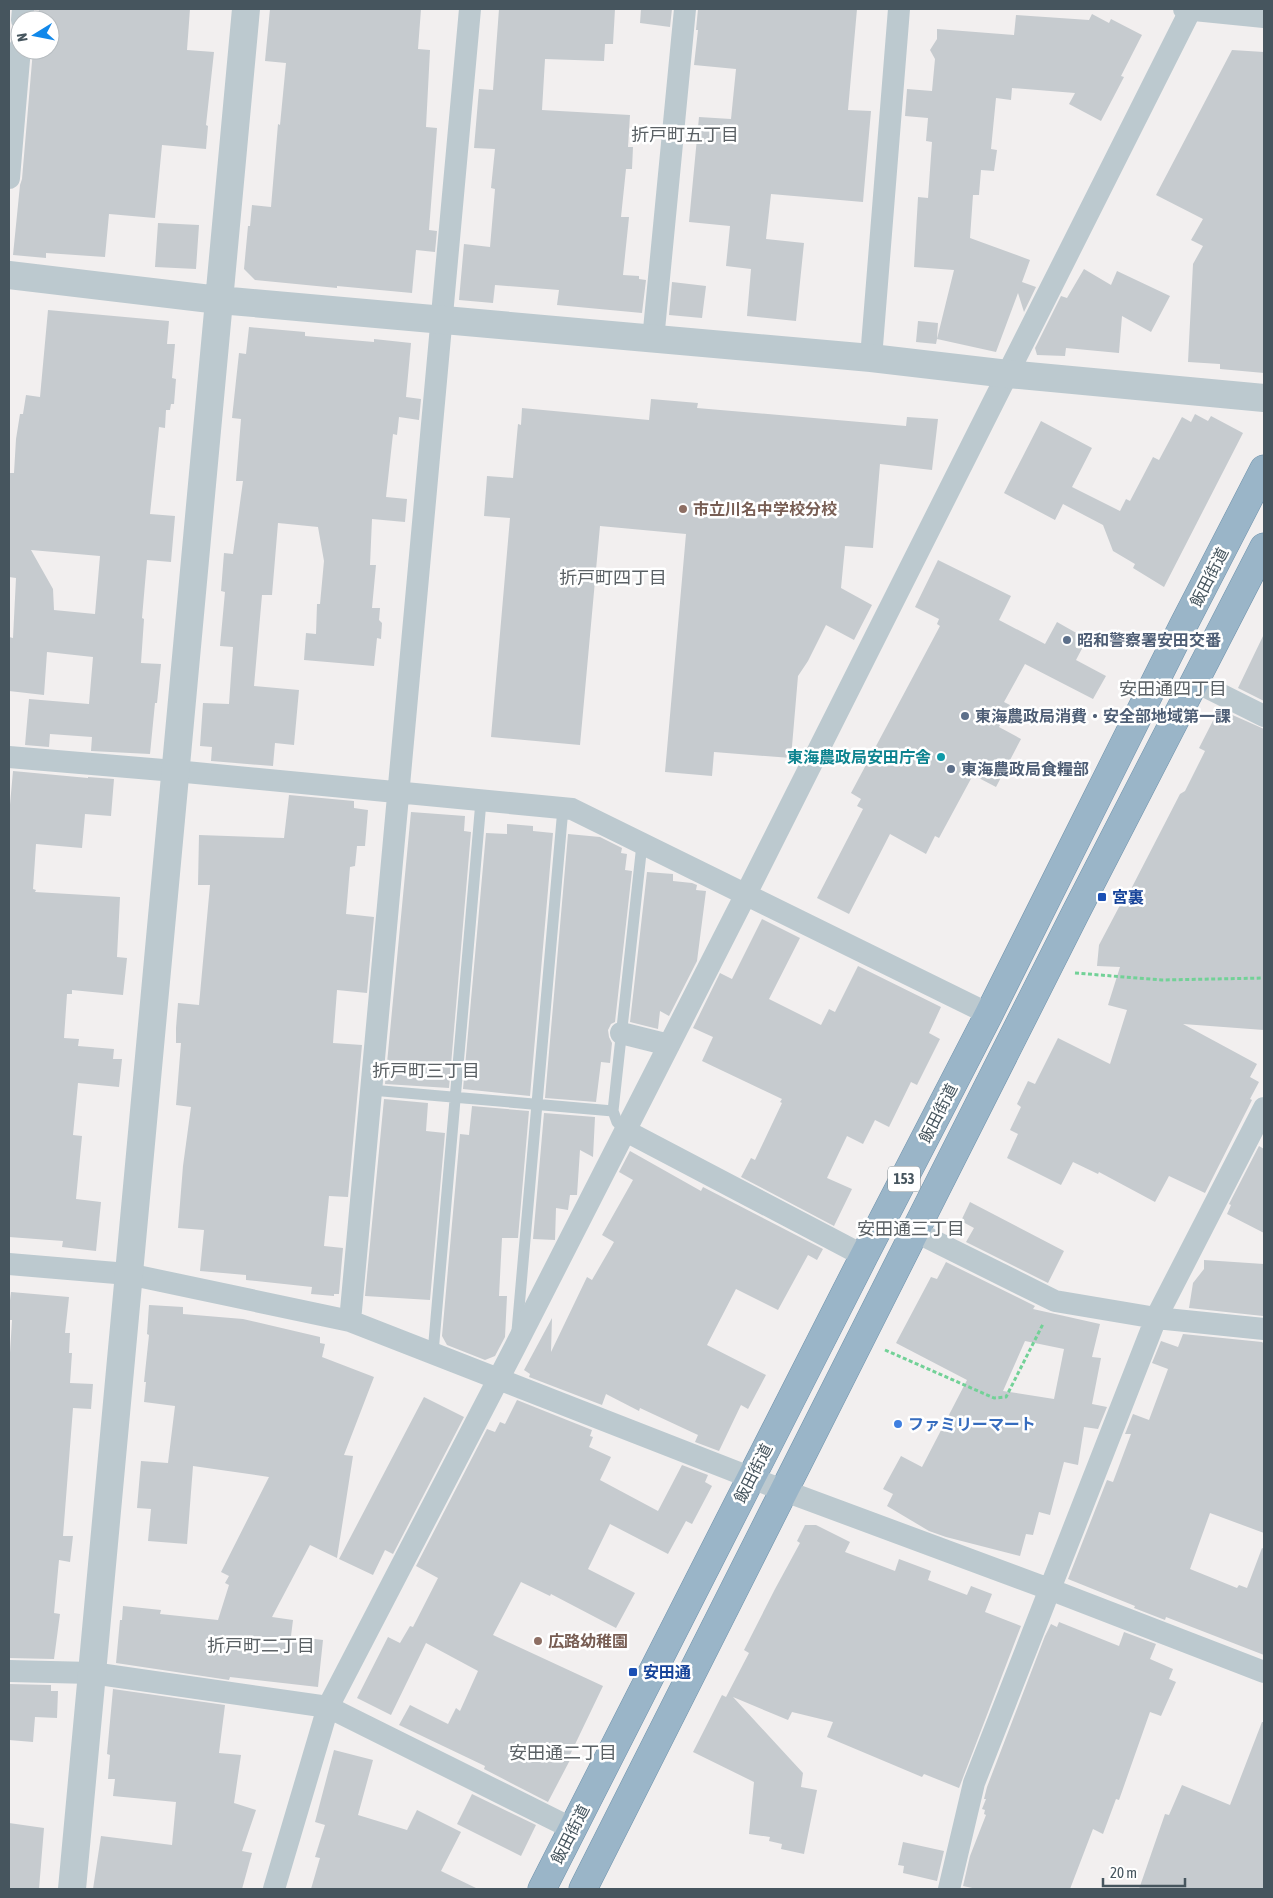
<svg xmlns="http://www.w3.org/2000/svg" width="1273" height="1898" viewBox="0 0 1273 1898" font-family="'Asap Condensed','Noto Sans JP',sans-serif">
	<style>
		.building { fill: #c6cbcf; fill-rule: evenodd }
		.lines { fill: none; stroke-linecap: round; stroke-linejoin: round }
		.trunk-casing { stroke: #7093ac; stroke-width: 29 }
		.path { stroke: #72d197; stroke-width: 3; stroke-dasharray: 4 2.5; stroke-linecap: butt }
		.service { stroke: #bcc9cf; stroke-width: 11 }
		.minor { stroke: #bcc9cf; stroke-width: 22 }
		.tertiary { stroke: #bcc9cf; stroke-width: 28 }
		.trunk { stroke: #9ab5c8; stroke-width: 28 }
		.education-dot { fill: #8d6e63; stroke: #fff; stroke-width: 2 }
		.service-dot { fill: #5c6f8a; stroke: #fff; stroke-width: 2 }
		.culture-dot { fill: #0f9aa8; stroke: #fff; stroke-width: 2 }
		.transit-dot { fill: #1a4fb4; stroke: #fff; stroke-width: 2 }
		.shop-dot { fill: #3f7fe0; stroke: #fff; stroke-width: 2 }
		.labels { text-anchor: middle; stroke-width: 5; stroke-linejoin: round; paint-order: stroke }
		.shield { fill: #fff; stroke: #7e888e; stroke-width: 1 }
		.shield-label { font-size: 15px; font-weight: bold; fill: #46555e }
		.education-label { font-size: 16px; font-weight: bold; fill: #785e54; stroke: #fff; text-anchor: start }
		.street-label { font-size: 16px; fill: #46555e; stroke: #fff }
		.service-label { font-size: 16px; font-weight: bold; fill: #4e5e75; stroke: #fff; text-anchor: start }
		.culture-label { font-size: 16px; font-weight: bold; fill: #0d838f; stroke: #fff; text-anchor: end }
		.transit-label { font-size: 16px; font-weight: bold; fill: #164399; stroke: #fff; text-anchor: start }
		.shop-label { font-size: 16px; font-weight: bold; fill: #366cbe; stroke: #fff; text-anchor: start }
		.neighbourhood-label { font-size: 18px; fill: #5b6165; stroke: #fff }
	</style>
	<rect width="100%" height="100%" fill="#f2efef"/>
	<!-- building -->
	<path class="building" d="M 39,9 L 190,9 L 187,50 L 214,52 L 206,125 L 208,126 L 206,149 L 162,145 L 155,218 L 109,214 L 105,257 L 46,253 L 46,258 L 13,255 L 20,185 L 22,179 L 33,50 L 50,50 L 50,20 L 38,20 Z
		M 270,9 L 421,9 L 418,49 L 430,50 L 426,127 L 437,128 L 429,230 L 437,231 L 435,252 L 416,250 L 412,293 L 337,286 L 337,288 L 255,280 L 244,269 L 248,226 L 250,226 L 252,205 L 271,207 L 278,124 L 280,125 L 286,63 L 265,61 Z
		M 499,9 L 615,9 L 613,44 L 605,44 L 604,61 L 545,59 L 542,110 L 630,115 L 628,147 L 633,147 L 632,169 L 626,169 L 621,217 L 629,217 L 623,275 L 639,276 L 639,279 L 646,280 L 642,313 L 557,305 L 559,290 L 495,285 L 493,303 L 459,300 L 464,244 L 490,247 L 495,189 L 491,188 L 495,149 L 474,148 L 479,89 L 493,90 Z
		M 641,9 L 672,9 L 670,27 L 640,23 Z
		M 698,9 L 857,9 L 848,110 L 871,111 L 863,202 L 771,194 L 766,239 L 804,243 L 796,321 L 747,316 L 751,269 L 726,266 L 730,226 L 689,222 L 699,117 L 731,119 L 736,69 L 694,65 L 698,30 L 696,30 Z
		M 1092,14 L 1109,23 L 1111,19 L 1142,35 L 1121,76 L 1124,77 L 1101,121 L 1069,104 L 1075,93 L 1012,88 L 1011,100 L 996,98 L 991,149 L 997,150 L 994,171 L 981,170 L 979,195 L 973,195 L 970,238 L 1030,260 L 1022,282 L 1036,287 L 1024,312 L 1018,293 L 996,352 L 937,339 L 936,344 L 916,342 L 918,321 L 938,323 L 937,339 L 954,270 L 914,267 L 918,197 L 928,198 L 932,142 L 926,141 L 928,118 L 905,116 L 907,89 L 932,91 L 935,59 L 930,50 L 937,39 L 937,29 L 1014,35 L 1016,15 L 1089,20 Z
		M 1232,50 L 1264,52 L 1264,373 L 1220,369 L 1220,364 L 1188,362 L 1193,264 L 1203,246 L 1191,240 L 1203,219 L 1156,195 Z
		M 158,223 L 199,225 L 196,269 L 155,267 Z
		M 1084,269 L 1111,285 L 1117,271 L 1170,296 L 1151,332 L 1122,316 L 1119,353 L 1066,348 L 1065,356 L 1037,355 L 1035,348 L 1061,296 L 1067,298 Z
		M 672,282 L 706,286 L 702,318 L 669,315 Z
		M 48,310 L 169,321 L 167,344 L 175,344 L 172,378 L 176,379 L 174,404 L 171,404 L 170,410 L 166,410 L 165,428 L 159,427 L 150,514 L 175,516 L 171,562 L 147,560 L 142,618 L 144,619 L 141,663 L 161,664 L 157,703 L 155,703 L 150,754 L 91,751 L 92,737 L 50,734 L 49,747 L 25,745 L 29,699 L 89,704 L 93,657 L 47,652 L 44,695 L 9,691 L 9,637 L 13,638 L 16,578 L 9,577 L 9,473 L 14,473 L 16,439 L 20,414 L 23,414 L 26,395 L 40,397 ZM 31,550 L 100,556 L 95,614 L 54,610 L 53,589 Z
		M 249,327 L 305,332 L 305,336 L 374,342 L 374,339 L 411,343 L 406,397 L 421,399 L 419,420 L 399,417 L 397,435 L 393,434 L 386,497 L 407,499 L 405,522 L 372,519 L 370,565 L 376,565 L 372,608 L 380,608 L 379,620 L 382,623 L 381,639 L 377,638 L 374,666 L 304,660 L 306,633 L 316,634 L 317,604 L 320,604 L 324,561 L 318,527 L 278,523 L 272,595 L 262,595 L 254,686 L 299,690 L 294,745 L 275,743 L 273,766 L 211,761 L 212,747 L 200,746 L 203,703 L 229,704 L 233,647 L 220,646 L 225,592 L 221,591 L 224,553 L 233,554 L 243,481 L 236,481 L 241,419 L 232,418 L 239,353 L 246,354 Z
		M 651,399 L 698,403 L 697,408 L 906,426 L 907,417 L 938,419 L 932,470 L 880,464 L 873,548 L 845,546 L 841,588 L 872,605 L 854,640 L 826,625 L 808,661 L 798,676 L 791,758 L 714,752 L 712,776 L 665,772 L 686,534 L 600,526 L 580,745 L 491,737 L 510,518 L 484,516 L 487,476 L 513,478 L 518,424 L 521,425 L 522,408 L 649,420 Z
		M 1195,414 L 1208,421 L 1211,416 L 1243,433 L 1164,587 L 1133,568 L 1135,564 L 1113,551 L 1103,525 L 1063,504 L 1055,520 L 1004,493 L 1041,421 L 1092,448 L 1072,487 L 1120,511 L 1126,499 L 1130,501 L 1153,457 L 1159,460 L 1182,417 L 1191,422 Z
		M 938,560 L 1011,596 L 999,620 L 1045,644 L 1057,622 L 1087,639 L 1076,660 L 1106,676 L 1093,699 L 1025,664 L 1004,702 L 1010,705 L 999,727 L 1021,739 L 996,787 L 973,775 L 939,838 L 935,836 L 926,854 L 890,834 L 849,914 L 817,898 L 863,809 L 857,806 L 861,799 L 851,793 L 940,626 L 937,624 L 939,619 L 915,607 Z
		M 1264,634 L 1264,701 L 1238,688 Z
		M 1219,709 L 1264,729 L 1264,1030 L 1183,1024 L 1257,1064 L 1250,1077 L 1259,1082 L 1250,1099 L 1252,1100 L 1205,1193 L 1169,1176 L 1155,1202 L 1099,1172 L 1098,1174 L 1073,1162 L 1061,1185 L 1007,1158 L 1018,1134 L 1010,1130 L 1021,1107 L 1017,1104 L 1028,1081 L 1035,1084 L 1058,1038 L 1110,1064 L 1127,1010 L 1108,1005 L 1120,967 L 1097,966 L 1099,945 L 1128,890 L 1130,891 L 1180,794 L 1185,791 L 1205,751 L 1199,748 Z
		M 13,771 L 88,778 L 88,777 L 114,779 L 111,816 L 85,814 L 82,848 L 36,844 L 33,889 L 36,890 L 35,892 L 120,897 L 117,957 L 127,958 L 123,995 L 72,990 L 72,994 L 67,994 L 64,1038 L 79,1039 L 78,1046 L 114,1049 L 113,1059 L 122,1059 L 119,1087 L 78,1083 L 73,1135 L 82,1136 L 76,1199 L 101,1202 L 96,1251 L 62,1247 L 63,1241 L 9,1237 L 9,816 Z
		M 289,795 L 354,801 L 354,808 L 368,810 L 365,846 L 357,846 L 355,866 L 350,867 L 346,914 L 374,917 L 367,993 L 337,990 L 333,1043 L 362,1045 L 348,1197 L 329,1196 L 324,1246 L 343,1248 L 339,1294 L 334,1294 L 334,1296 L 311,1294 L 312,1287 L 246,1280 L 246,1275 L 200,1271 L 204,1230 L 178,1228 L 183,1166 L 191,1107 L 176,1105 L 181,1043 L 176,1043 L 176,1028 L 178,1003 L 199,1005 L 210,885 L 198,885 L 199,835 L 284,838 Z
		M 411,812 L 465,816 L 464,831 L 471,832 L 449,1088 L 385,1084 Z
		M 507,824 L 533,826 L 533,831 L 553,833 L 530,1096 L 463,1089 L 486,833 L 507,834 Z
		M 568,834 L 600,837 L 622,848 L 621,853 L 627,854 L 625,870 L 632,871 L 615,1022 L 611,1024 L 608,1030 L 609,1037 L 612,1043 L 610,1063 L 601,1062 L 596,1102 L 545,1098 Z
		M 647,872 L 673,874 L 673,881 L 692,883 L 697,885 L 696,890 L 706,891 L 697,961 L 669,1016 L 660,1011 L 658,1029 L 630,1022 Z
		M 762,919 L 800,938 L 769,999 L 821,1025 L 829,1009 L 835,1012 L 858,966 L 941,1007 L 929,1033 L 940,1039 L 917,1085 L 911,1082 L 889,1127 L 875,1120 L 863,1144 L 847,1136 L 827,1178 L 852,1189 L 834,1226 L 741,1177 L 751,1158 L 755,1160 L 782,1103 L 780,1102 L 782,1099 L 702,1061 L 713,1037 L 693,1028 L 720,973 L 732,979 Z
		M 384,1099 L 428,1103 L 426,1131 L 445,1133 L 430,1300 L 365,1296 Z
		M 472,1106 L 529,1111 L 518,1238 L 502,1238 L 499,1296 L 507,1296 L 505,1337 L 495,1356 L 485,1360 L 447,1345 L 442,1336 L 460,1134 L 469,1135 Z
		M 544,1113 L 595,1117 L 593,1157 L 580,1150 L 577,1195 L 570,1195 L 568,1210 L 556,1208 L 555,1240 L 533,1239 Z
		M 1259,1146 L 1264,1149 L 1264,1233 L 1227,1214 L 1231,1205 L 1229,1204 Z
		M 630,1151 L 701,1191 L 703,1187 L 823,1249 L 817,1260 L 808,1255 L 778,1310 L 736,1289 L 707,1345 L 766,1375 L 748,1409 L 741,1405 L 719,1451 L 695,1442 L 698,1435 L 640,1408 L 639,1411 L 606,1394 L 602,1405 L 529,1377 L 530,1374 L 524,1370 L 552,1318 L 551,1352 L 587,1277 L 592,1280 L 614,1242 L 602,1235 L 633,1180 L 619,1172 Z
		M 970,1202 L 1064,1251 L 1048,1283 L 966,1242 L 974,1228 L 961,1221 Z
		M 1204,1260 L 1264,1264 L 1263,1316 L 1189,1308 L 1193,1283 L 1204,1269 Z
		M 946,1262 L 1035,1306 L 1033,1309 L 1100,1324 L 1092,1357 L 1101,1358 L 1092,1404 L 1107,1407 L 1098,1429 L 1084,1427 L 1078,1465 L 1064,1462 L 1050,1515 L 1039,1512 L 1033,1535 L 1026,1534 L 1020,1556 L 946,1537 L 929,1531 L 887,1506 L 893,1494 L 883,1489 L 901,1456 L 922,1467 L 967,1380 L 896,1343 L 931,1277 L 937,1279 ZM 1025,1341 L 1064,1349 L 1054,1399 L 1003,1391 Z
		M 11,1292 L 69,1297 L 65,1333 L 70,1333 L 69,1353 L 72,1353 L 70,1383 L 93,1384 L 91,1409 L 73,1408 L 63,1536 L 73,1536 L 70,1562 L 59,1560 L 54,1613 L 60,1614 L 54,1659 L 9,1658 L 9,1369 L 12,1320 L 9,1320 L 9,1309 Z
		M 149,1305 L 183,1307 L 183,1314 L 243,1319 L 320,1337 L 320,1343 L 325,1344 L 322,1357 L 374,1377 L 344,1455 L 353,1456 L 337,1558 L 310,1545 L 272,1617 L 293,1620 L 291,1636 L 323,1640 L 318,1687 L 230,1677 L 229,1680 L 116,1663 L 120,1620 L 122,1620 L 123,1606 L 161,1610 L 160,1614 L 218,1620 L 229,1585 L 225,1583 L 229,1576 L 221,1572 L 269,1477 L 193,1466 L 187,1544 L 148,1541 L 151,1509 L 137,1508 L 141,1461 L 168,1463 L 175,1406 L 144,1402 L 146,1382 L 144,1382 L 149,1335 L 147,1334 Z
		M 1183,1334 L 1262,1342 L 1264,1344 L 1264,1533 L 1210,1513 L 1190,1569 L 1237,1588 L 1239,1585 L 1247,1588 L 1262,1548 L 1264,1549 L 1264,1655 L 1166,1617 L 1165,1620 L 1134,1608 L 1135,1606 L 1068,1579 L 1107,1480 L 1113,1482 L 1131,1434 L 1125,1434 L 1133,1414 L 1149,1420 L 1168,1369 L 1152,1363 L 1161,1341 L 1178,1347 Z
		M 424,1397 L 464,1417 L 393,1554 L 385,1550 L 373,1575 L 339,1559 Z
		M 517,1400 L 592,1430 L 590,1436 L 593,1437 L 589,1447 L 611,1457 L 600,1480 L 658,1511 L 682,1465 L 708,1475 L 705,1482 L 712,1486 L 692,1524 L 686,1521 L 668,1554 L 610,1524 L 588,1569 L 635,1593 L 616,1628 L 551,1594 L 550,1596 L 521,1582 L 493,1635 L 603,1686 L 568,1759 L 570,1760 L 548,1802 L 484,1769 L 485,1766 L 399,1725 L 410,1705 L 448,1724 L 456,1708 L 460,1711 L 478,1671 L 426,1643 L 391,1715 L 357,1698 L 388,1637 L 400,1643 L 410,1626 L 413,1627 L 438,1578 L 416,1566 L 487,1429 L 495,1432 L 500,1422 L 505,1424 Z
		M 805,1525 L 816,1525 L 850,1542 L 845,1552 L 895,1571 L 899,1559 L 931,1571 L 928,1580 L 967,1595 L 971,1586 L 992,1594 L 985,1612 L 1021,1626 L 959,1788 L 924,1774 L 922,1777 L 827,1737 L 833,1722 L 792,1712 L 788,1720 L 733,1697 L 803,1773 L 801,1787 L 817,1790 L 804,1854 L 781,1849 L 782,1844 L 769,1841 L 770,1837 L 749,1834 L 754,1782 L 693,1752 L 722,1695 L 726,1697 L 749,1653 L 744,1650 L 775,1589 L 800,1543 L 797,1541 Z
		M 1059,1622 L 1119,1646 L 1124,1632 L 1156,1644 L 1150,1659 L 1173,1669 L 1169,1679 L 1176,1682 L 1161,1716 L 1150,1712 L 1119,1800 L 1116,1799 L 1103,1834 L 1093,1829 L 1070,1889 L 977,1889 L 963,1886 L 970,1856 L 986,1815 L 984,1814 L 985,1810 L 982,1809 L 986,1799 L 984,1799 L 987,1787 L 1045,1636 L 1051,1624 L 1057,1627 Z
		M 9,1684 L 51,1685 L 51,1691 L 58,1691 L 57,1718 L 35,1717 L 33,1742 L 9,1740 Z
		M 113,1689 L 225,1705 L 219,1753 L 241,1755 L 234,1803 L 256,1810 L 242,1851 L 252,1853 L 242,1889 L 93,1889 L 101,1836 L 172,1845 L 176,1802 L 113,1796 L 115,1779 L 108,1779 L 110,1755 L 107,1754 Z
		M 1262,1722 L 1264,1722 L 1264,1889 L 1139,1889 L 1165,1814 L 1169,1815 L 1182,1785 L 1230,1805 Z
		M 334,1750 L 373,1760 L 358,1815 L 407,1830 L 417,1810 L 461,1832 L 441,1871 L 478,1889 L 311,1889 L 320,1858 L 315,1857 L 325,1825 L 315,1822 Z
		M 472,1794 L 536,1825 L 521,1856 L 457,1824 Z
		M 9,1823 L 44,1828 L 39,1889 L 9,1889 Z
		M 903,1842 L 944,1851 L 937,1881 L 903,1873 L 904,1866 L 898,1865 Z"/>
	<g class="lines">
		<defs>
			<path id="trunk" d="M 542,1889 L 864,1256 L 989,1014 L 1184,624 L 1264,469
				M 583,1889 L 1076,912 L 1264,547"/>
		</defs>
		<!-- trunk casing -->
		<use href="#trunk" class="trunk-casing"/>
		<!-- path -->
		<path class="path" d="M 1075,973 L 1162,980 L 1264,978
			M 885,1350 L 994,1398 L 1006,1397 L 1043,1324"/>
		<!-- service -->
		<path class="service" d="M 371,1090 L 613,1111
			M 626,1131 L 617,1122 L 613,1111 L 642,844
			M 517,1331 L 563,808
			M 433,1353 L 481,801"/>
		<!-- minor -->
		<path class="minor" d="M 1184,9 L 1264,17
			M 22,20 L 23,9
			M 9,178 L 20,48
			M 653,340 L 685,9
			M 871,358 L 899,9
			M 1194,681 L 1264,716
			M 9,757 L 175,771 L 572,809 L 989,1014
			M 621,1033 L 669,1045
			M 626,1131 L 864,1256
			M 916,1232 L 1055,1301 L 1156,1318 L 1264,1329
			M 9,1264 L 128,1274 L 350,1321 L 785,1491 L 1049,1589 L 1264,1672
			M 350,1321 L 470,9
			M 9,1671 L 92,1673 L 328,1707 L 573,1829
			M 274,1889 L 328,1707 L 515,1347 L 746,894 L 1191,9
			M 949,1889 L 974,1783 L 1156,1318 L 1264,1108"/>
		<!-- tertiary -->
		<path class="tertiary" d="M 9,275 L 219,300 L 871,358 L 1008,374 L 1264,398
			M 72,1889 L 246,9"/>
		<!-- trunk -->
		<use href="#trunk" class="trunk"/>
	</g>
	<!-- markers -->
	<g class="education-dot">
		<circle cx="683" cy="509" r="5"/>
		<circle cx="538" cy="1641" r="5"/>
	</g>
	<g class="service-dot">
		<circle cx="1067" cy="640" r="5"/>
		<circle cx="965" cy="716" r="5"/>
		<circle cx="951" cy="769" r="5"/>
	</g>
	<circle class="culture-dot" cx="941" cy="757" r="5"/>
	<g class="transit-dot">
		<rect x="1097" y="892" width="10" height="10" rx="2.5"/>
		<rect x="628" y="1667" width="10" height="10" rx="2.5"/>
	</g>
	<circle class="shop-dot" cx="898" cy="1424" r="5"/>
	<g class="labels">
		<!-- shield labels -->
		<rect class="shield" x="888" y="1166.5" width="32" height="25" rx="4"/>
		<g class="shield-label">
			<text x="904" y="1184">153</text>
		</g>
		<!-- education labels -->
		<g class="education-label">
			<text x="693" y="515">市立川名中学校分校</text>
			<text x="548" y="1647">広路幼稚園</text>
		</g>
		<!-- street labels -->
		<g class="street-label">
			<text transform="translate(1209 577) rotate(-63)" y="6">飯田街道</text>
			<text transform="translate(938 1113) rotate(-63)" y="6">飯田街道</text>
			<text transform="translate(753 1473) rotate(-63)" y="6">飯田街道</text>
			<text transform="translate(570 1834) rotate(-63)" y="6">飯田街道</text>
		</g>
		<!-- service labels -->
		<g class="service-label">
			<text x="1077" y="646">昭和警察署安田交番</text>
			<text x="975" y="722">東海農政局消費・安全部地域第一課</text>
			<text x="961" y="775">東海農政局食糧部</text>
		</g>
		<!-- culture labels -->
		<g class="culture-label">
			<text x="931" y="763">東海農政局安田庁舎</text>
		</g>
		<!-- transit labels -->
		<g class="transit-label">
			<text x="1112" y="903">宮裏</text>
			<text x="643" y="1678">安田通</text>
		</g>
		<!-- shop labels -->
		<g class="shop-label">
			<text x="908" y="1430">ファミリーマート</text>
		</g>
		<!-- neighbourhood labels -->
		<g class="neighbourhood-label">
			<text x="685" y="141">折戸町五丁目</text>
			<text x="613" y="584">折戸町四丁目</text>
			<text x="1173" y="695">安田通四丁目</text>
			<text x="426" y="1077">折戸町三丁目</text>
			<text x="911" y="1235">安田通三丁目</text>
			<text x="261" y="1652">折戸町二丁目</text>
			<text x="563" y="1759">安田通二丁目</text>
		</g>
	</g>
	<!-- border -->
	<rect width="1273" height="1898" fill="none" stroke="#46555e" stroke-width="20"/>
	<!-- north arrow -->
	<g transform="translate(35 35) rotate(260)"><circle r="24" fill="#ffffff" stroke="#b5bbbf"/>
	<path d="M0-4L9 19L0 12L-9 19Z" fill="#1188ea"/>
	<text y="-8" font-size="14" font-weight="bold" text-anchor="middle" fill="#46555e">N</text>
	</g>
	<!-- scale -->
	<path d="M1103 1878v8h82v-8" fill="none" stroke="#46555e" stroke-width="2.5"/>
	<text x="1110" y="1878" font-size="15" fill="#46555e" stroke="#ffffff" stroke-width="4" paint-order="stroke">20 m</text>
</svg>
